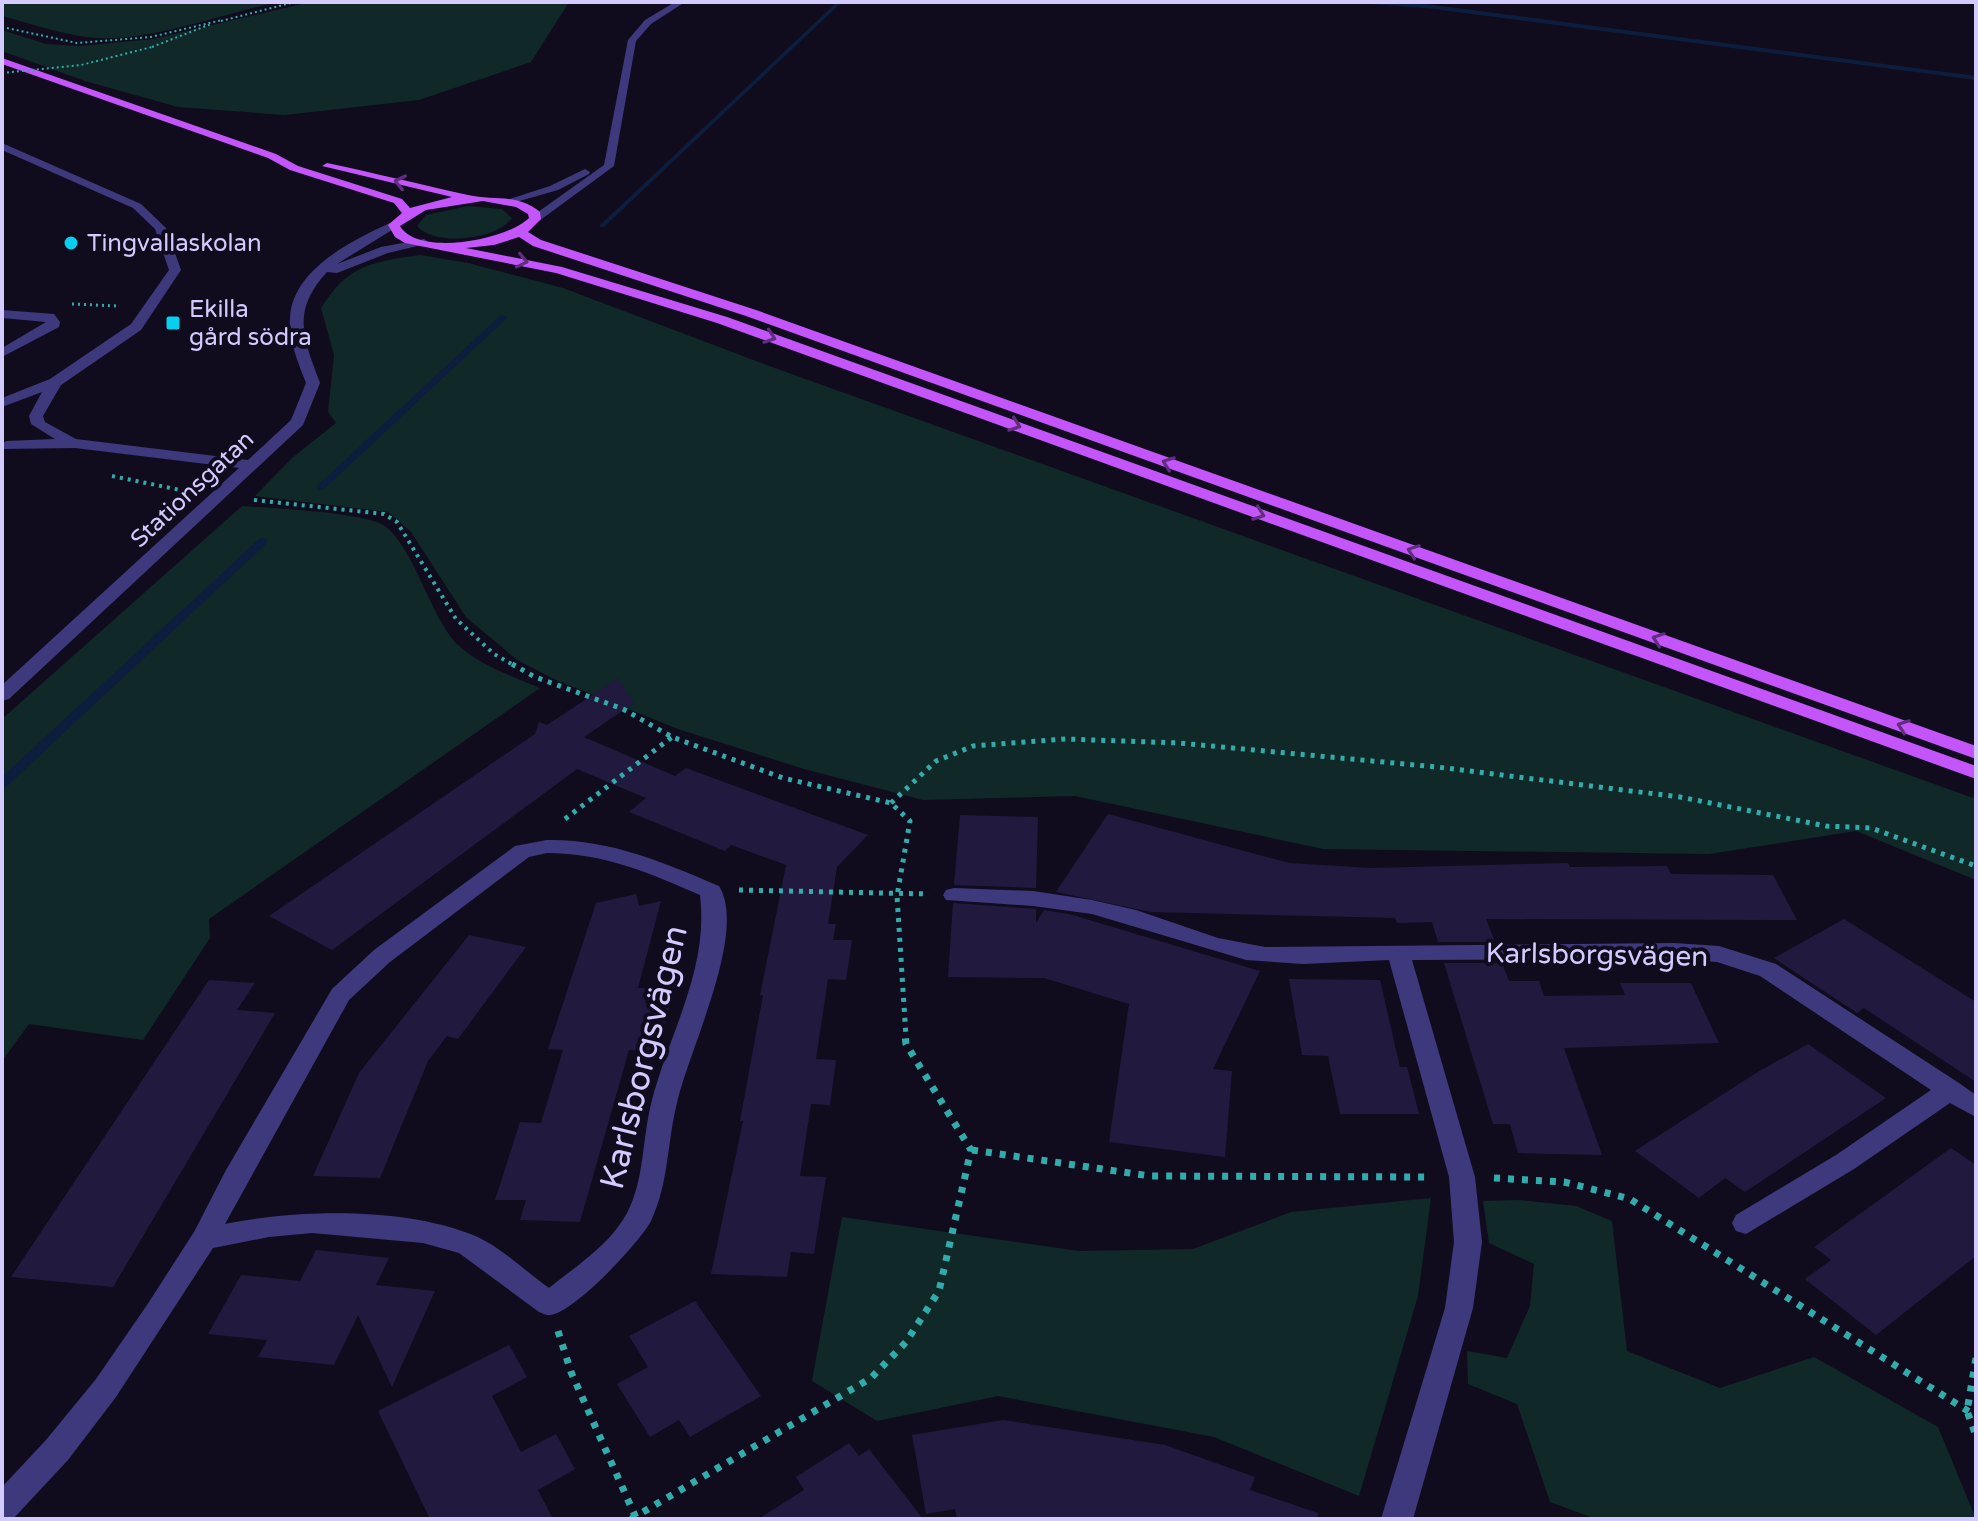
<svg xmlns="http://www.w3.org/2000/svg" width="1978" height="1521" viewBox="0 0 1978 1521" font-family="'Varela Round',sans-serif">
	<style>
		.green { fill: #102828 }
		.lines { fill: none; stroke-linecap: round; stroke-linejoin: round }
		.stream { fill: #0c1d3e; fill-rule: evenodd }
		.building { fill: #22193e }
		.path-far4 { stroke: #30adaa; stroke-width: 2; stroke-dasharray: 2 3; stroke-linecap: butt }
		.path-far3 { stroke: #30adaa; stroke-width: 3; stroke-dasharray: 2 4; stroke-linecap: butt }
		.path-far2 { stroke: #30adaa; stroke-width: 4; stroke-dasharray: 3 5; stroke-linecap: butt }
		.path-far1 { stroke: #30adaa; stroke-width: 5; stroke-dasharray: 4 6; stroke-linecap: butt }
		.path { stroke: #30adaa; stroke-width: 7; stroke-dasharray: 6 8; stroke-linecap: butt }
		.minor { fill: #3e397c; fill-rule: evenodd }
		.major { fill: #c355fb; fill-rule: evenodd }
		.path-bridge { stroke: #30adaa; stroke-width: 2; stroke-dasharray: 2 3; stroke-linecap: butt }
		.oneway { stroke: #612d81 }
		.poi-dot { fill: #06cfef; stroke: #100c1e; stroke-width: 3 }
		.labels { text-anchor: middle; stroke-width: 8; stroke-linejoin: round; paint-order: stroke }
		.far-poi-label { font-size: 24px; fill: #d3cbfe; stroke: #100c1e; text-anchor: start }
		.far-street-label { font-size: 24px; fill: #d3cbfe; stroke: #100c1e }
		.street-label { font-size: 28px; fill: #d3cbfe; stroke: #100c1e }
		.near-street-label { font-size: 34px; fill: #d3cbfe; stroke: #100c1e }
	</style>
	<rect width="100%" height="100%" fill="#100c1e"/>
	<!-- green -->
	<path class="green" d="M 2,2 L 280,2 C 221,13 145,45 86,37 C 58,33 29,23 2,16 Z
		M 310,2 L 569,2 L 531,62 L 419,100 L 285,115 L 178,107 L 85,81 L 2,51 L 2,30 L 46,44 L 80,46 L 153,39 Z
		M 468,206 L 502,209 L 512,218 C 497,240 435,247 417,226 L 426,215 Z
		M 420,255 L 468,263 L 563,288 L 772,367 L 1976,799 L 1976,880 L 1856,831 L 1709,854 L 1323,849 L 1075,796 L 923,800 L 804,769 L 678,729 L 556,680 L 517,660 L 466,617 L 411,532 L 388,512 L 255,496 L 292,458 L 336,423 L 328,412 L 334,355 L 321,308 C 348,265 371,262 420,255 Z
		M 242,506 C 271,508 360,512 383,525 C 412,542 431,619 458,645 C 481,666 512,676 540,688 L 209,919 L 210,938 L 143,1040 L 29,1024 L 2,1061 L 2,719 Z
		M 1431,1198 L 1418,1296 L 1359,1496 L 1214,1437 L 998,1396 L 877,1421 L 812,1381 L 842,1217 L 1079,1251 L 1193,1249 L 1291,1212 Z
		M 1518,1200 L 1576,1206 L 1612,1221 L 1627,1351 L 1720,1388 L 1814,1357 L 1938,1427 L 1976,1519 L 1596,1519 L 1550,1502 L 1517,1404 L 1468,1384 L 1467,1351 L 1507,1358 L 1530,1306 L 1534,1264 L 1489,1243 L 1483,1201 Z"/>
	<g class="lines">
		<!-- stream -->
		<path class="stream" d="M 837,2 L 842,2 L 604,227 L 600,227 L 600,225 Z
			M 1341,2 L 1426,4 L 1976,76 L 1976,80 L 1426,8 Z
			M 501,315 L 508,317 L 323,490 L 317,490 L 317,486 Z
			M 263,538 L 267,539 L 267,543 L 6,787 L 2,788 L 2,777 L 259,539 Z"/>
	</g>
	<!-- building -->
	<path class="building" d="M 618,678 L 634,703 L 584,737 L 675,776 L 686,768 L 868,835 L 837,867 L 828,924 L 836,924 L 833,940 L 852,940 L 846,980 L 828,979 L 816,1059 L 836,1060 L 830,1105 L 811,1104 L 800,1176 L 826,1177 L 814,1254 L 791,1252 L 787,1277 L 711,1274 L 743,1121 L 740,1121 L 763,995 L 760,995 L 786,865 L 731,845 L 725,851 L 629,812 L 646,798 L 577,769 L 332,950 L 269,916 L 535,734 L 539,722 L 547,725 Z
		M 1108,814 L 1289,863 L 1371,868 L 1568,863 L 1570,867 L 1667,866 L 1671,874 L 1773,875 L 1797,920 L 1486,919 L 1495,942 L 1438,942 L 1432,922 L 1397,923 L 1395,918 L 1151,912 L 1056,892 Z
		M 960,815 L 1038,817 L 1036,888 L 954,885 Z
		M 636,894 L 639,906 L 661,901 L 638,988 L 649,988 L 645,1003 L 670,1004 L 658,1051 L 629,1050 L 580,1222 L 520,1220 L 526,1200 L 495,1200 L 520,1122 L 541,1123 L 563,1050 L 548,1049 L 596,903 Z
		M 953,903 L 1036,909 L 1036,923 L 1044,910 L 1069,914 L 1260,971 L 1213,1069 L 1232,1071 L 1225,1157 L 1109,1142 L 1129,1004 L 1044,978 L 948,977 Z
		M 1844,919 L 1976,1002 L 1976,1082 L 1864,1008 L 1857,1013 L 1774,958 Z
		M 469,935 L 526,947 L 458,1039 L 447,1036 L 428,1061 L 380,1178 L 313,1176 L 359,1073 Z
		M 1444,963 L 1502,963 L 1509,981 L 1539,981 L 1544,996 L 1625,995 L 1620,983 L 1691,983 L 1719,1043 L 1564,1048 L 1602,1155 L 1518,1153 L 1510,1124 L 1493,1124 Z
		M 1289,979 L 1380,980 L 1400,1067 L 1407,1067 L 1419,1114 L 1340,1114 L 1328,1056 L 1302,1055 Z
		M 209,980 L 255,983 L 237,1010 L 275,1013 L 113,1287 L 11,1277 Z
		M 1808,1044 L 1886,1098 L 1745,1192 L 1725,1178 L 1699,1198 L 1635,1151 L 1756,1073 Z
		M 1951,1148 L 1976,1165 L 1976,1256 L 1876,1335 L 1805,1279 L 1831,1260 L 1814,1247 Z
		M 316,1250 L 389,1258 L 376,1285 L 435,1291 L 392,1387 L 358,1315 L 334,1365 L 258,1357 L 267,1340 L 208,1334 L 241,1275 L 300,1281 Z
		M 695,1301 L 761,1396 L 690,1437 L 679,1420 L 650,1437 L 617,1384 L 648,1367 L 629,1336 Z
		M 509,1345 L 527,1377 L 492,1396 L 521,1452 L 556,1434 L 575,1469 L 538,1490 L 553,1519 L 430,1519 L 378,1411 Z
		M 1003,1420 L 1165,1445 L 1255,1477 L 1250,1490 L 1318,1513 L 1317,1519 L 957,1519 L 955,1509 L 926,1514 L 912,1435 Z
		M 849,1443 L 859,1456 L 869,1449 L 923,1519 L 758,1519 L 804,1490 L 796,1477 Z"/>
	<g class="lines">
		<!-- path-far4 -->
		<path class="path-far4" d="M 221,21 L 295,2
			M 2,27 L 77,43 L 151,37 L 222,20
			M 152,47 L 211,24"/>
		<!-- path-far3 -->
		<path class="path-far3" d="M 72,304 L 118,306"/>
		<!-- path-far2 -->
		<path class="path-far2" d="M 112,476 L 185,491
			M 254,500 L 384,514 L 397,522 L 456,619 L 494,654 L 515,666"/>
		<!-- path-far1 -->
		<path class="path-far1" d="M 512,664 L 535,677 L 623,709 L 672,737 L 783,778 L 891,803 L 910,821 L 897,896 L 906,1037
			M 891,803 L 936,761 L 973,746 L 1066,739 L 1179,743 L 1437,767 L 1680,797 L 1826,826 L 1871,828 L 1976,866
			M 565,819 L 672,737
			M 739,890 L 929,894"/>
		<!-- path -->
		<path class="path" d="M 972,1150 L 1150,1176 L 1428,1177
			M 1494,1178 L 1564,1182 L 1630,1199 L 1976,1416
			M 558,1331 L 571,1372 L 636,1518
			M 1976,1358 L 1967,1411 L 1976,1436
			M 631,1519 L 871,1378 L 906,1342 L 939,1291 L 971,1150 L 906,1044 L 905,1035"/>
		<!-- minor -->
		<path class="minor" d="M 675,2 L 685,2 L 651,24 L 636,41 L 614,166 L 539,221 L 531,221 L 531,217 L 604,165 L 628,40 L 645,20 Z
			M 2,143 L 141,204 L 166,228 L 181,270 L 141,330 L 61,385 L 43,416 L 45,422 L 76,439 L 248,460 L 291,420 L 306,383 C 298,362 288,340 290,317 C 293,269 353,240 390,223 L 400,225 L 337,264 L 381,247 L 424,239 L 430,243 L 388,253 L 337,273 L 327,272 C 291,311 303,338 320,383 L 303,425 L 9,699 L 2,701 L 2,685 L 239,468 L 75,448 L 2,449 L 2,443 L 7,441 L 55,439 L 31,424 L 29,416 L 42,392 L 2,407 L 2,398 L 50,379 L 131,324 L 169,270 L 155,229 L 133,208 L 2,150 Z
			M 585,169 L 590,172 L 589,174 L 558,190 L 509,204 L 503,201 L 550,186 Z
			M 2,310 L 54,314 L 60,322 L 59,327 L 2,357 L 2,348 L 46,322 L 2,318 Z
			M 547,840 C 609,839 663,862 719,886 C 748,932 688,1052 677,1103 C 667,1142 669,1183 651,1221 C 640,1242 574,1313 550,1315 C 547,1316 542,1313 539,1312 L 459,1253 L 423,1243 L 312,1233 L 269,1237 L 213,1248 L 116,1397 L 68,1460 L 13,1519 L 2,1519 L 2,1487 L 46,1440 L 96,1379 L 147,1305 L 194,1232 L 226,1170 L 332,989 L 374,950 L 515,846 ZM 547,853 C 603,853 650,873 700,895 C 709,969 670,1031 652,1100 C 642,1137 645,1179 627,1213 C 610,1245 576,1266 549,1288 C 525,1271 500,1246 473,1235 C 404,1207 298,1209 225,1224 L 349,1000 L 390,962 L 529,857 Z
			M 954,888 L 1033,891 L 1092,900 L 1136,910 L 1218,938 L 1265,947 L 1674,943 L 1719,946 L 1776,964 L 1959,1083 L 1976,1095 L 1976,1117 L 1950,1103 L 1854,1169 L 1746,1234 L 1736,1231 L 1732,1223 L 1736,1215 L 1836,1155 L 1931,1090 L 1760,976 L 1717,962 L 1674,959 L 1412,960 L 1475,1177 L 1482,1242 L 1473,1308 L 1413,1519 L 1381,1519 L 1445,1308 L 1454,1242 L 1449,1177 L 1389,960 L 1303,964 L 1246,960 L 1092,914 L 1033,906 L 946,900 L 943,895 L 946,890 Z"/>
		<!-- major -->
		<path class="major" d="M 2,58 L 276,154 L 298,166 L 402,199 L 410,208 L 452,197 L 322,166 L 327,163 C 374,173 423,185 468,195 C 493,201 518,193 540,212 L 541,219 L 528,232 L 541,240 L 756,310 L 1976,746 L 1976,759 L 746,316 L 533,246 L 519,237 L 494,245 L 466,248 L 562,267 L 727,317 L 1976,766 L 1976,779 L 717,323 L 556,273 L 405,243 L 395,237 L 388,225 L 402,213 L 394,203 L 290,170 L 268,158 L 2,64 ZM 483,201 L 516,207 L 528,214 L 529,218 C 507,240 418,257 400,226 L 426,210 Z"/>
		<!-- path-bridge -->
		<path class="path-bridge" d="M 2,73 L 81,65 L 152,47"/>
	</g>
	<!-- one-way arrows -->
	<defs><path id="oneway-chevron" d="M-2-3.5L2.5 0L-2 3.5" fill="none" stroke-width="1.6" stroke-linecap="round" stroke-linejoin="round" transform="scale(2)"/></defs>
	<g class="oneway">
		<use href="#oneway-chevron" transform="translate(400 182) rotate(-168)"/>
		<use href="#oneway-chevron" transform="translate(522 261) rotate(13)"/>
		<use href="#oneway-chevron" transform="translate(770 337) rotate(19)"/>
		<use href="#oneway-chevron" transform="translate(1015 425) rotate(20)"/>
		<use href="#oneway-chevron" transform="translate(1168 463) rotate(-160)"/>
		<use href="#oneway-chevron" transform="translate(1259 514) rotate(20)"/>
		<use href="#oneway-chevron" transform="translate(1413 551) rotate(-160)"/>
		<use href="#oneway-chevron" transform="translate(1658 639) rotate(-160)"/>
		<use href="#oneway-chevron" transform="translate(1903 726) rotate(-160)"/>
	</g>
	<!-- markers -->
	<g class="poi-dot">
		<circle cx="71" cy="243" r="8"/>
		<rect x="165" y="315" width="16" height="16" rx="4"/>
	</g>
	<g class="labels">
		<!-- far-poi labels -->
		<g class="far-poi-label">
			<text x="87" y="251">Tingvallaskolan</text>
			<text x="189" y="317">Ekilla<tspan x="189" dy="28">gård södra</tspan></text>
		</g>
		<!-- far-street labels -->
		<g class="far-street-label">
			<text transform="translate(192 489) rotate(-43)" y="8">Stationsgatan</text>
		</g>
		<!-- street labels -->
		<g class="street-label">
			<text transform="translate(1597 954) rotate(1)" y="10">Karlsborgsvägen</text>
		</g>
		<!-- near-street labels -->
		<g class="near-street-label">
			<text transform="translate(643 1057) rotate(-76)" y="12">Karlsborgsvägen</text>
		</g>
	</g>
	<!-- border -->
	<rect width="1978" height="1521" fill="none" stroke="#d3cbfe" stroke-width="8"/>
</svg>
